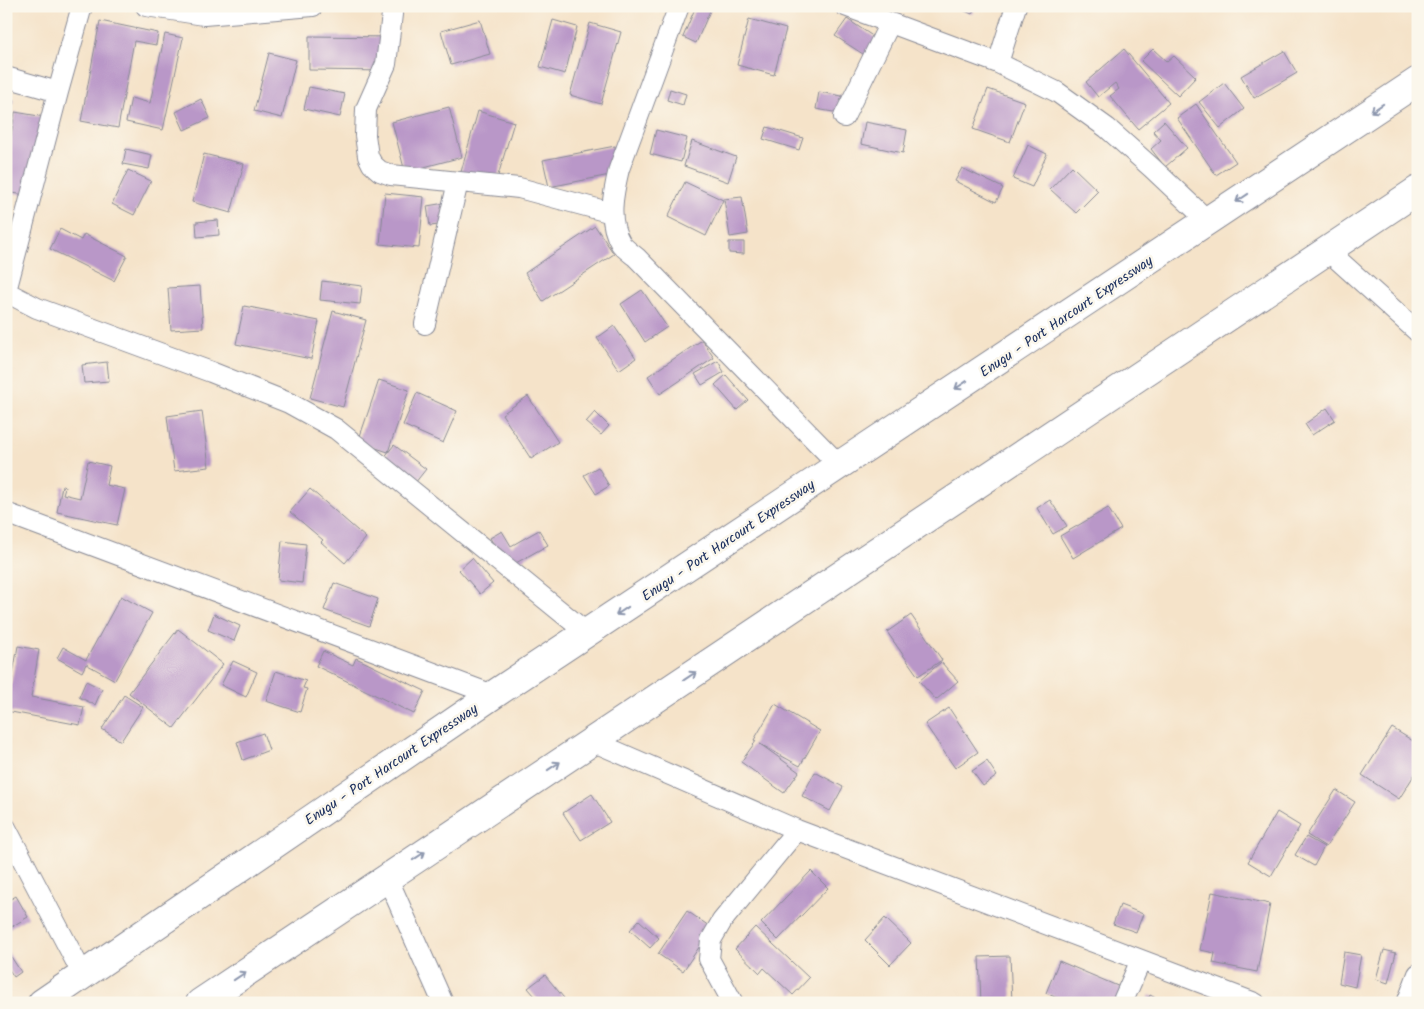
<svg xmlns="http://www.w3.org/2000/svg" width="1424" height="1009" viewBox="0 0 1424 1009" font-family="Kalam,sans-serif">
	<style>
		.building { fill: #b997c8 }
		.lines { fill: none; stroke-linecap: round; stroke-linejoin: round }
		.minor-casing { stroke: #888994; stroke-width: 22 }
		.trunk-casing { stroke: #888994; stroke-width: 30 }
		.minor { stroke: #fff; stroke-width: 20 }
		.trunk { stroke: #fff; stroke-width: 28 }
		.oneway { stroke: #8d97ae }
		.labels { text-anchor: middle; stroke-width: 5; stroke-linejoin: round; paint-order: stroke }
		.street-label { font-size: 14px; fill: #1b2f5e; stroke: #fbf7ec }
	</style>
	<rect width="100%" height="100%" fill="#fbf7ec"/>
	<filter id="ink" filterUnits="userSpaceOnUse"><feTurbulence type="fractalNoise" baseFrequency=".02" numOctaves="2"/><feDisplacementMap in="SourceGraphic" scale="10" xChannelSelector="R" yChannelSelector="G"/><feConvolveMatrix kernelMatrix="1 2 1 2 8 2 1 2 1" color-interpolation-filters="sRGB"/></filter>
	<filter id="wash" filterUnits="userSpaceOnUse"><feTurbulence type="fractalNoise" baseFrequency=".0096" numOctaves="4" result="noise"/><feDisplacementMap in="SourceGraphic" scale="20" xChannelSelector="R" yChannelSelector="G"/><feGaussianBlur stdDeviation="1.12" result="paint"/><feColorMatrix in="noise" values="0 0 0 0 0 0 0 0 0 0 0 0 0 0 0 0 0 1.4 0 .05"/><feComposite in="paint" operator="in"/></filter>
	<g filter="url(#wash)">
		<rect width="100%" height="100%" fill="#f5e3c9"/>
		<g id="blocks">
			<!-- building -->
			<path class="building" d="M 696,6 L 712,6 L 696,43 L 683,37 Z
				M 954,6 L 976,6 L 972,14 Z
				M 749,19 L 786,29 L 774,75 L 737,65 Z
				M 847,19 L 877,39 L 866,56 L 835,36 Z
				M 480,20 L 490,54 L 451,65 L 441,31 Z
				M 553,20 L 577,27 L 565,74 L 540,67 Z
				M 100,21 L 158,33 L 156,45 L 134,41 L 118,128 L 81,121 Z
				M 590,23 L 621,32 L 601,104 L 570,95 Z
				M 165,34 L 183,38 L 163,130 L 126,122 L 131,98 L 150,103 Z
				M 309,36 L 390,37 L 389,71 L 309,70 Z
				M 1124,49 L 1169,103 L 1138,129 L 1110,96 L 1119,89 L 1115,83 L 1098,97 L 1086,82 Z
				M 1153,49 L 1167,62 L 1174,56 L 1196,77 L 1178,96 L 1141,61 Z
				M 1284,51 L 1297,73 L 1254,98 L 1241,76 Z
				M 269,53 L 296,60 L 282,118 L 254,111 Z
				M 1224,83 L 1244,109 L 1220,128 L 1199,102 Z
				M 309,87 L 345,94 L 340,117 L 304,109 Z
				M 670,89 L 686,94 L 683,105 L 667,100 Z
				M 988,89 L 1025,102 L 1010,142 L 973,129 Z
				M 819,92 L 842,96 L 839,113 L 816,109 Z
				M 6,98 L 14,100 L 7,125 L 6,125 Z
				M 201,99 L 210,118 L 184,130 L 176,112 Z
				M 1196,104 L 1236,162 L 1216,175 L 1177,118 Z
				M 449,107 L 462,157 L 405,172 L 392,122 Z
				M 478,111 L 514,122 L 494,189 L 459,179 Z
				M 15,112 L 51,118 L 38,197 L 6,192 L 6,164 Z
				M 1164,121 L 1187,148 L 1165,167 L 1151,149 L 1161,140 L 1153,131 Z
				M 865,122 L 907,130 L 903,153 L 861,144 Z
				M 767,127 L 803,138 L 799,150 L 763,139 Z
				M 656,130 L 687,138 L 681,162 L 650,154 Z
				M 692,141 L 736,157 L 728,182 L 684,166 Z
				M 1028,145 L 1047,154 L 1032,187 L 1013,179 Z
				M 615,146 L 620,173 L 549,187 L 543,160 Z
				M 126,149 L 152,155 L 149,169 L 123,164 Z
				M 204,154 L 244,164 L 231,213 L 192,202 Z
				M 1072,166 L 1098,191 L 1076,213 L 1050,189 Z
				M 962,168 L 1003,188 L 996,202 L 955,181 Z
				M 128,170 L 151,181 L 134,215 L 112,204 Z
				M 685,182 L 723,200 L 706,236 L 668,217 Z
				M 385,193 L 424,197 L 419,248 L 380,244 Z
				M 742,197 L 748,234 L 730,237 L 724,199 Z
				M 445,203 L 448,224 L 430,226 L 427,206 Z
				M 218,220 L 219,235 L 197,237 L 196,222 Z
				M 595,226 L 614,254 L 543,301 L 525,273 Z
				M 60,229 L 81,240 L 84,234 L 127,256 L 114,281 L 50,249 Z
				M 729,242 L 744,242 L 744,254 L 729,253 Z
				M 322,281 L 362,286 L 360,304 L 320,300 Z
				M 200,286 L 203,328 L 171,330 L 168,288 Z
				M 642,290 L 667,327 L 645,342 L 621,304 Z
				M 244,306 L 319,321 L 311,359 L 236,344 Z
				M 333,311 L 366,320 L 343,407 L 310,398 Z
				M 614,326 L 636,358 L 619,370 L 597,338 Z
				M 702,340 L 714,358 L 660,394 L 648,376 Z
				M 718,361 L 724,372 L 702,385 L 695,374 Z
				M 107,362 L 109,381 L 84,383 L 82,365 Z
				M 726,375 L 748,400 L 737,410 L 715,385 Z
				M 379,380 L 409,390 L 388,452 L 358,442 Z
				M 417,393 L 457,411 L 443,443 L 403,425 Z
				M 528,396 L 558,442 L 531,459 L 502,414 Z
				M 1327,408 L 1335,420 L 1312,435 L 1305,424 Z
				M 202,411 L 209,467 L 174,471 L 167,416 Z
				M 595,412 L 609,426 L 601,435 L 586,422 Z
				M 394,445 L 426,469 L 415,483 L 383,459 Z
				M 88,461 L 110,466 L 106,485 L 125,489 L 117,525 L 57,512 L 62,486 L 65,487 L 63,494 L 80,498 Z
				M 598,467 L 609,486 L 596,494 L 584,475 Z
				M 310,489 L 366,538 L 345,563 L 321,542 L 323,540 L 290,512 Z
				M 1050,500 L 1067,526 L 1053,534 L 1037,508 Z
				M 1108,508 L 1121,529 L 1073,558 L 1060,536 Z
				M 539,530 L 548,545 L 507,568 L 490,538 L 502,531 L 511,546 Z
				M 282,541 L 306,544 L 302,583 L 278,580 Z
				M 472,558 L 493,583 L 480,594 L 459,570 Z
				M 334,583 L 378,599 L 369,626 L 324,610 Z
				M 121,596 L 152,613 L 115,680 L 86,664 L 82,672 L 57,658 L 63,647 L 86,660 Z
				M 214,614 L 240,626 L 234,641 L 208,630 Z
				M 911,615 L 942,660 L 918,676 L 887,632 Z
				M 178,629 L 223,664 L 174,728 L 129,693 Z
				M 18,646 L 39,650 L 31,697 L 84,707 L 80,725 L 6,711 Z
				M 323,651 L 353,665 L 356,658 L 425,691 L 414,714 L 316,666 Z
				M 233,661 L 257,672 L 246,697 L 221,685 Z
				M 941,662 L 958,681 L 936,700 L 919,681 Z
				M 276,671 L 306,681 L 303,688 L 307,689 L 300,712 L 266,701 Z
				M 86,681 L 102,689 L 95,705 L 79,697 Z
				M 124,695 L 143,707 L 121,741 L 102,729 Z
				M 775,704 L 820,731 L 800,766 L 760,744 L 799,772 L 784,793 L 741,762 L 756,741 L 754,740 Z
				M 949,708 L 978,752 L 955,768 L 925,724 Z
				M 1392,728 L 1418,744 L 1418,769 L 1399,799 L 1362,775 Z
				M 263,733 L 269,750 L 243,760 L 237,742 Z
				M 987,761 L 997,776 L 983,786 L 972,771 Z
				M 815,772 L 843,787 L 830,811 L 802,796 Z
				M 1336,790 L 1355,802 L 1326,847 L 1307,835 Z
				M 592,794 L 610,822 L 581,840 L 563,813 Z
				M 1277,812 L 1300,826 L 1271,876 L 1248,862 Z
				M 1306,837 L 1324,847 L 1314,866 L 1295,855 Z
				M 811,871 L 828,888 L 778,940 L 761,923 Z
				M 1212,892 L 1270,904 L 1257,972 L 1213,963 L 1215,953 L 1200,950 Z
				M 16,896 L 28,917 L 6,930 L 6,902 Z
				M 1120,905 L 1143,914 L 1136,932 L 1113,924 Z
				M 687,911 L 712,928 L 683,971 L 658,954 Z
				M 885,918 L 911,943 L 890,965 L 865,940 Z
				M 639,920 L 659,938 L 650,948 L 630,930 Z
				M 755,927 L 809,978 L 793,995 L 764,968 L 760,973 L 735,949 Z
				M 6,949 L 21,972 L 14,977 L 6,965 Z
				M 1384,950 L 1396,953 L 1388,983 L 1376,979 Z
				M 1344,952 L 1361,955 L 1355,987 L 1339,983 Z
				M 1010,956 L 1012,1003 L 981,1003 L 979,957 Z
				M 1059,961 L 1134,993 L 1130,1003 L 1068,1003 L 1046,993 Z
				M 545,975 L 568,1003 L 541,1003 L 528,988 Z
				M 1150,995 L 1165,1003 L 1146,1003 Z"/>
		</g>
	</g>
	<g filter="url(#ink)">
		<use href="#blocks" fill-opacity="0" stroke="#888994" stroke-width="1"/>
		<g class="lines">
			<defs>
				<path id="minor" d="M 146,6 L 204,15 L 313,6
					M 393,6 L 386,64 L 366,109 L 365,135 L 368,156 L 372,164 L 380,171 L 391,175 L 519,188 L 612,213
					M 679,6 L 619,169 C 613,194 607,221 621,244 C 625,249 631,253 636,257 L 840,466
					M 845,6 L 998,63 L 1057,92 L 1107,128 L 1152,168 L 1208,221
					M 998,63 L 1016,6
					M 6,77 L 58,92
					M 844,117 L 890,23
					M 1327,250 L 1418,332
					M 6,291 L 58,92 L 82,6
					M 6,292 L 37,308 L 211,372 L 289,403 L 336,429 L 587,633
					M 425,324 L 458,182
					M 6,513 L 493,695
					M 592,741 L 797,830 L 1255,1003
					M 6,828 L 83,975
					M 387,877 L 443,1003
					M 733,1003 L 709,959 L 711,940 L 722,921 L 797,830
					M 1122,1003 L 1141,960
					M 1407,1003 L 1418,974"/>
				<path id="trunk" d="M 42,1003 L 493,695 L 1418,81
					M 200,1003 L 1418,190"/>
			</defs>
			<!-- minor casing -->
			<use href="#minor" class="minor-casing"/>
			<!-- trunk casing -->
			<use href="#trunk" class="trunk-casing"/>
			<!-- minor -->
			<use href="#minor" class="minor"/>
			<!-- trunk -->
			<use href="#trunk" class="trunk"/>
		</g>
		<!-- one-way arrows -->
		<defs><path id="oneway-shaft" d="M-6 0H5M1.5-3L5.5 0L1.5 3" fill="none" stroke-width="1.6" stroke-linecap="round" stroke-linejoin="round" transform="scale(1.25)"/></defs>
		<g class="oneway">
			<use href="#oneway-shaft" transform="translate(1377 108) rotate(146)"/>
			<use href="#oneway-shaft" transform="translate(1242 198) rotate(146)"/>
			<use href="#oneway-shaft" transform="translate(961 385) rotate(146)"/>
			<use href="#oneway-shaft" transform="translate(622 611) rotate(146)"/>
			<use href="#oneway-shaft" transform="translate(690 676) rotate(-34)"/>
			<use href="#oneway-shaft" transform="translate(554 766) rotate(-34)"/>
			<use href="#oneway-shaft" transform="translate(419 856) rotate(-34)"/>
			<use href="#oneway-shaft" transform="translate(240 976) rotate(-34)"/>
		</g>
	</g>
	<g class="labels">
		<!-- street labels -->
		<g class="street-label">
			<text transform="translate(1066 316) rotate(-34)" y="5">Enugu - Port Harcourt Expressway</text>
			<text transform="translate(728 540) rotate(-34)" y="5">Enugu - Port Harcourt Expressway</text>
			<text transform="translate(391 764) rotate(-34)" y="5">Enugu - Port Harcourt Expressway</text>
		</g>
	</g>
	<!-- margin -->
	<rect width="1424" height="1009" fill="none" stroke="#fbf7ec" stroke-width="25"/>
</svg>
